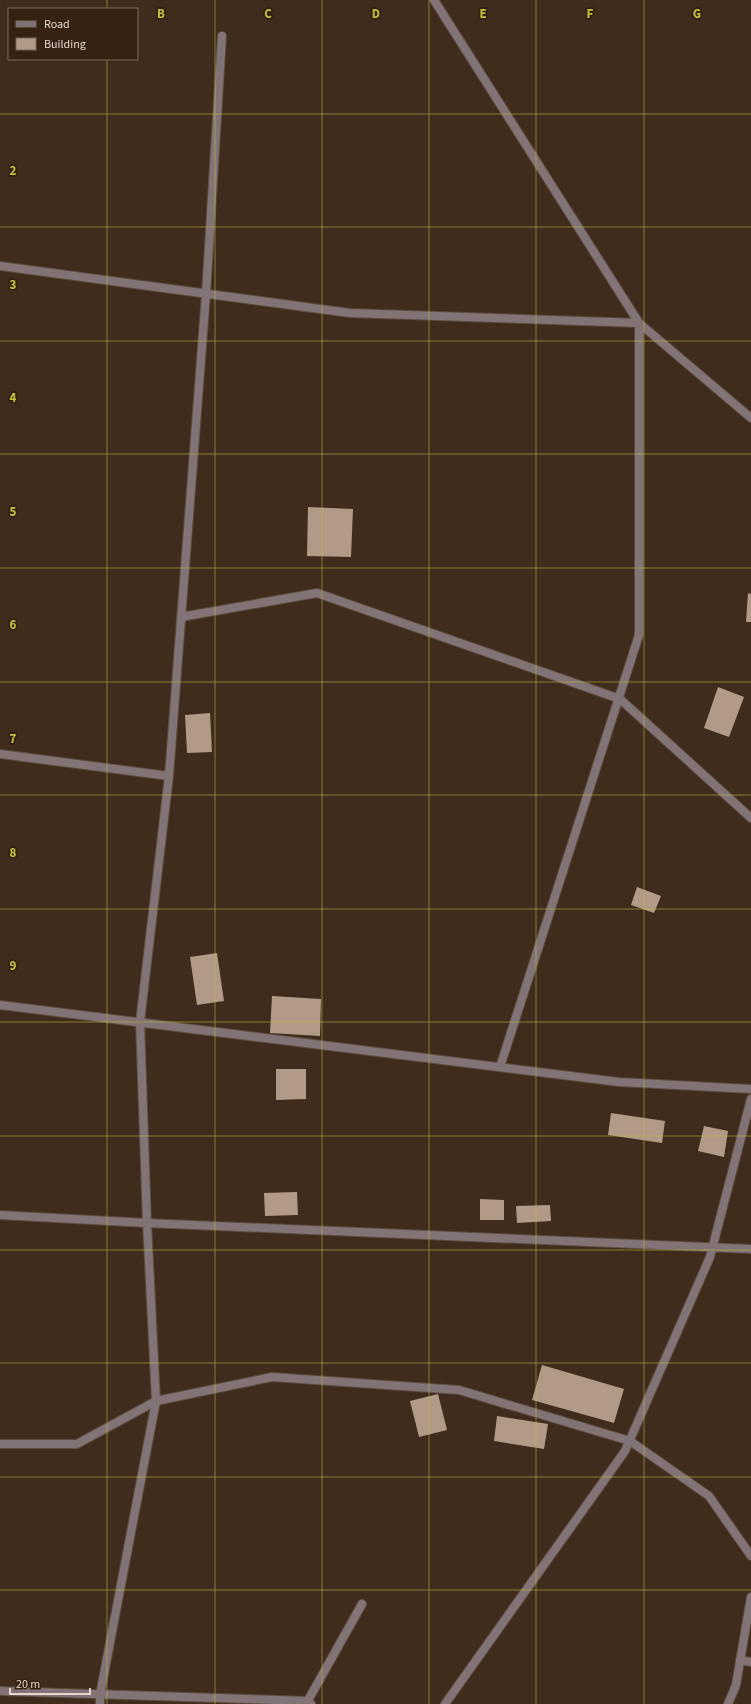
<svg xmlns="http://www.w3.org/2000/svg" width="751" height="1704" viewBox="0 0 751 1704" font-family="'Source Sans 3',sans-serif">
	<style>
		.building { fill: #b29a88 }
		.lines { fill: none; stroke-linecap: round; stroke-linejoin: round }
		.street-casing { stroke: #5d4b3d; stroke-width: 10 }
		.street { stroke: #827476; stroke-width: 8 }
		.grid { fill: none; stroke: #c1be40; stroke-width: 1; stroke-opacity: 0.55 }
		.grid-label { font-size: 13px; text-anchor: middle; font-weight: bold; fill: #c1be40; stroke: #352213; stroke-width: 4; stroke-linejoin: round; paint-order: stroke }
	</style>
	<rect width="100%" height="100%" fill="#402c1d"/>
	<!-- building -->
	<path class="building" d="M 308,507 L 353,509 L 351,557 L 307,556 Z
		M 748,593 L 751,594 L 751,622 L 746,622 Z
		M 718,687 L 744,697 L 729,737 L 704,728 Z
		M 210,713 L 212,752 L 187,753 L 185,715 Z
		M 637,887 L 661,896 L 654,913 L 631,905 Z
		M 217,953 L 224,1001 L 197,1005 L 190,957 Z
		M 272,996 L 321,999 L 320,1036 L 270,1033 Z
		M 276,1069 L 306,1069 L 306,1099 L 276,1100 Z
		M 611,1113 L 665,1121 L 662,1143 L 608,1135 Z
		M 704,1126 L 728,1131 L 724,1157 L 698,1151 Z
		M 297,1192 L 298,1215 L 265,1216 L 264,1193 Z
		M 480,1199 L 504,1200 L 504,1220 L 480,1220 Z
		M 550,1205 L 551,1221 L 517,1223 L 516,1206 Z
		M 542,1365 L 624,1389 L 614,1423 L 532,1400 Z
		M 438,1394 L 447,1430 L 419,1437 L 410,1401 Z
		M 497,1416 L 548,1424 L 544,1449 L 494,1441 Z"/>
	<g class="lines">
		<defs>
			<path id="street" d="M 434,0 L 639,323 L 751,418
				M 0,266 L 350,313 L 639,323 L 639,635 L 500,1067
				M 181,617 L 317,593 L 620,699 L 751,818
				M 0,754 L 169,776
				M 0,1005 L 619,1082 L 751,1089
				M 0,1215 L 147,1223 L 751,1249
				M 0,1444 L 77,1444 L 156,1401 L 272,1377 L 459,1390 L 630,1441 L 709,1496 L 751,1556
				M 740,1660 L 751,1662
				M 0,1691 L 308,1701 L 311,1704
				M 100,1704 L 100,1695 L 156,1401 L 147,1223 L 140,1022 L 169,776 L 206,294 L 222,36
				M 306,1704 L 362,1604
				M 445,1704 L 625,1451 L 710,1257 L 751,1099
				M 728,1704 L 736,1685 L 751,1597"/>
		</defs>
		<!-- street casing -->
		<use href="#street" class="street-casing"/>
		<!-- street -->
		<use href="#street" class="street"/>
	</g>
	<!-- grid -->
	<path class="grid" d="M 107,0 L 107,9M 215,0 L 215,1704M 322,0 L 322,1704M 429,0 L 429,1704M 536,0 L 536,1704M 644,0 L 644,1704M 107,59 L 107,1704M 0,114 L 751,114M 0,227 L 751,227M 0,341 L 751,341M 0,454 L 751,454M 0,568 L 751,568M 0,682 L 751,682M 0,795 L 751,795M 0,909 L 751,909M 0,1022 L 751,1022M 0,1136 L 751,1136M 0,1250 L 751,1250M 0,1363 L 751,1363M 0,1477 L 751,1477M 0,1590 L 751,1590"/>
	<g class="grid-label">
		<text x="161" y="18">B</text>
		<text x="268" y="18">C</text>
		<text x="376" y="18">D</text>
		<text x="483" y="18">E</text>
		<text x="590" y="18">F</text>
		<text x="697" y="18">G</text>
		<text x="13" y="175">2</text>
		<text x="13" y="289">3</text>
		<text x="13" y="402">4</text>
		<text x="13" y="516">5</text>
		<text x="13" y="629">6</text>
		<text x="13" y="743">7</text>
		<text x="13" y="857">8</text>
		<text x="13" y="970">9</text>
	</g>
	<!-- legend -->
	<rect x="8" y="8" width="130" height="52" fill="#352213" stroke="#7b6a5d"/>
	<rect x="16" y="21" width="20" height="6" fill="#827476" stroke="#7b6a5d"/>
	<text x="44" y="28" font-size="12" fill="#e3d6cd">Road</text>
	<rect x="16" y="38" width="20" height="12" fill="#b29a88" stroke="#7b6a5d"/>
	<text x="44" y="48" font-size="12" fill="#e3d6cd">Building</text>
	<!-- scale -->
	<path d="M10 1688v6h80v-6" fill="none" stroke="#e3d6cd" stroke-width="2"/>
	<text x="16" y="1688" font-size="12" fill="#e3d6cd" stroke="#352213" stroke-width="3" paint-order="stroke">20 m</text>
</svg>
